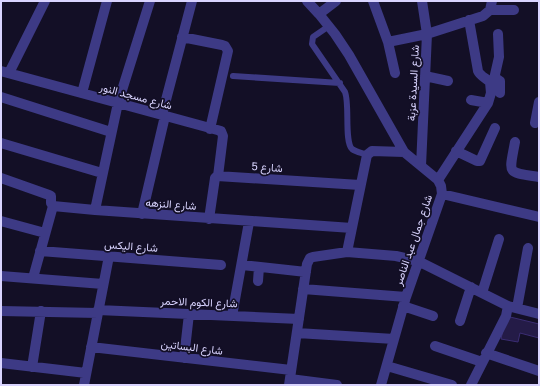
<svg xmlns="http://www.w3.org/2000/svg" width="540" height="386" viewBox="0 0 540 386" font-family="'Golos Text',Vazirmatn,sans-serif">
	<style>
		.building { fill: #241b47; stroke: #3b2d73 }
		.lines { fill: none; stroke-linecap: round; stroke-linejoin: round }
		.lane { stroke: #3d3a85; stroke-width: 6 }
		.street { stroke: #3d3a85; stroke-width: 10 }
		.labels { text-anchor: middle; stroke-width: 3.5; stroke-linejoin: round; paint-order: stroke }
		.street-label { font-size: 11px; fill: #d9d4ff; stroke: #130f26 }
	</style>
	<rect width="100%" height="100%" fill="#130f26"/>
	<!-- building -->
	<path class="building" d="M 506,316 L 539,324 L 539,338 L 520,333 L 518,342 L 501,339 Z"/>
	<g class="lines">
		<!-- lane -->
		<path class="lane" d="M 329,26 L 313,37 L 312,44 L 345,92 C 350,105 344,141 352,149 C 356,152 362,153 367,155
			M 233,76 L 340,83"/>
		<!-- street -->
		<path class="street" d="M 307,1 L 319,14 L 335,34 L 349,55 L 404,152 L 438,180 L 441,186 L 442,194 L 406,297 L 381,385
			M 373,1 L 388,42 L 395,73
			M 490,10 L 514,10
			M 319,14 L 336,1
			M 469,20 L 478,71 C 480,76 486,78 490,82
			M 182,37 L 222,45 L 225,46 L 228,51 L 210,129
			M 388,42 L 427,34 L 483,16 L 490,10 L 492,1
			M 1,71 L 221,131 L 223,136 L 218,176
			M 9,73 L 45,1
			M 425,76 L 448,81
			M 494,79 L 499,57 L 498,34
			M 490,82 C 494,80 497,78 500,81 L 500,93
			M 82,93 L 107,1
			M 1,97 L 111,132
			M 471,100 L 488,103
			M 162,115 L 192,1
			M 535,123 L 539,102
			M 515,142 C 509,175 506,172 539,177
			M 1,143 L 102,173
			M 456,151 L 477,161 L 480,161 L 495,128
			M 421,166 L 427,34 L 422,1
			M 1,178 L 49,195 L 51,196 L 51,203 L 53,206 L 95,210 L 352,228
			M 438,180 L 488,103 L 491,93 L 490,82
			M 442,194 L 539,217
			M 95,210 L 118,103 L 150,1
			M 142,214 L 165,116
			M 209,219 L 215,178 L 217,176 L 360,185
			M 1,221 L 45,233
			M 40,251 L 221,265
			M 347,252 L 367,155 L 372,151 L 404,152
			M 242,265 L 306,272
			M 1,276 L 103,284
			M 33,278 L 53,206
			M 258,281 L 259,267
			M 303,289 L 406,297
			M 482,293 L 499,239
			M 403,306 L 433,316
			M 517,308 L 528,248
			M 98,310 L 299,319
			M 1,311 L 98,313
			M 232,316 L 249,222
			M 460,321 L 471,287
			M 297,333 L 394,339
			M 435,346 L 482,362
			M 91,347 L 291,370
			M 486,353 L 539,371
			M 184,358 L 189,314
			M 1,363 L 86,373
			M 387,366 L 452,385
			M 32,367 L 41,311
			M 290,379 L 337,385
			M 84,385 L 109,256
			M 289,385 L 307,264 L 310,258 L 313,257 L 347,252 L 396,256 L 418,261 L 508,306 L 539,314
			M 471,385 L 506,316 L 508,306"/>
	</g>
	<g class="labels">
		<!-- street labels -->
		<g class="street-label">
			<text transform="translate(413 83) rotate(-87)" y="4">شارع السيدة عزبة</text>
			<text transform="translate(136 96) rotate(15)" y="4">شارع مسجد النور</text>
			<text transform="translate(267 167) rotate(4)" y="4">شارع 5</text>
			<text transform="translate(171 204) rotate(4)" y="4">شارع النزهه</text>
			<text transform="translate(413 240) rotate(-71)" y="4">شارع جمال عبد الناصر</text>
			<text transform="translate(131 246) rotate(4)" y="4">شارع اليكس</text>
			<text transform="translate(199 302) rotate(2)" y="4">شارع الكوم الاحمر</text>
			<text transform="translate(192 347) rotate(7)" y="4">شارع البساتين</text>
		</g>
	</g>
	<!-- border -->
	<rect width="540" height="386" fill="none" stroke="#d9d4ff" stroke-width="4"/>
</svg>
